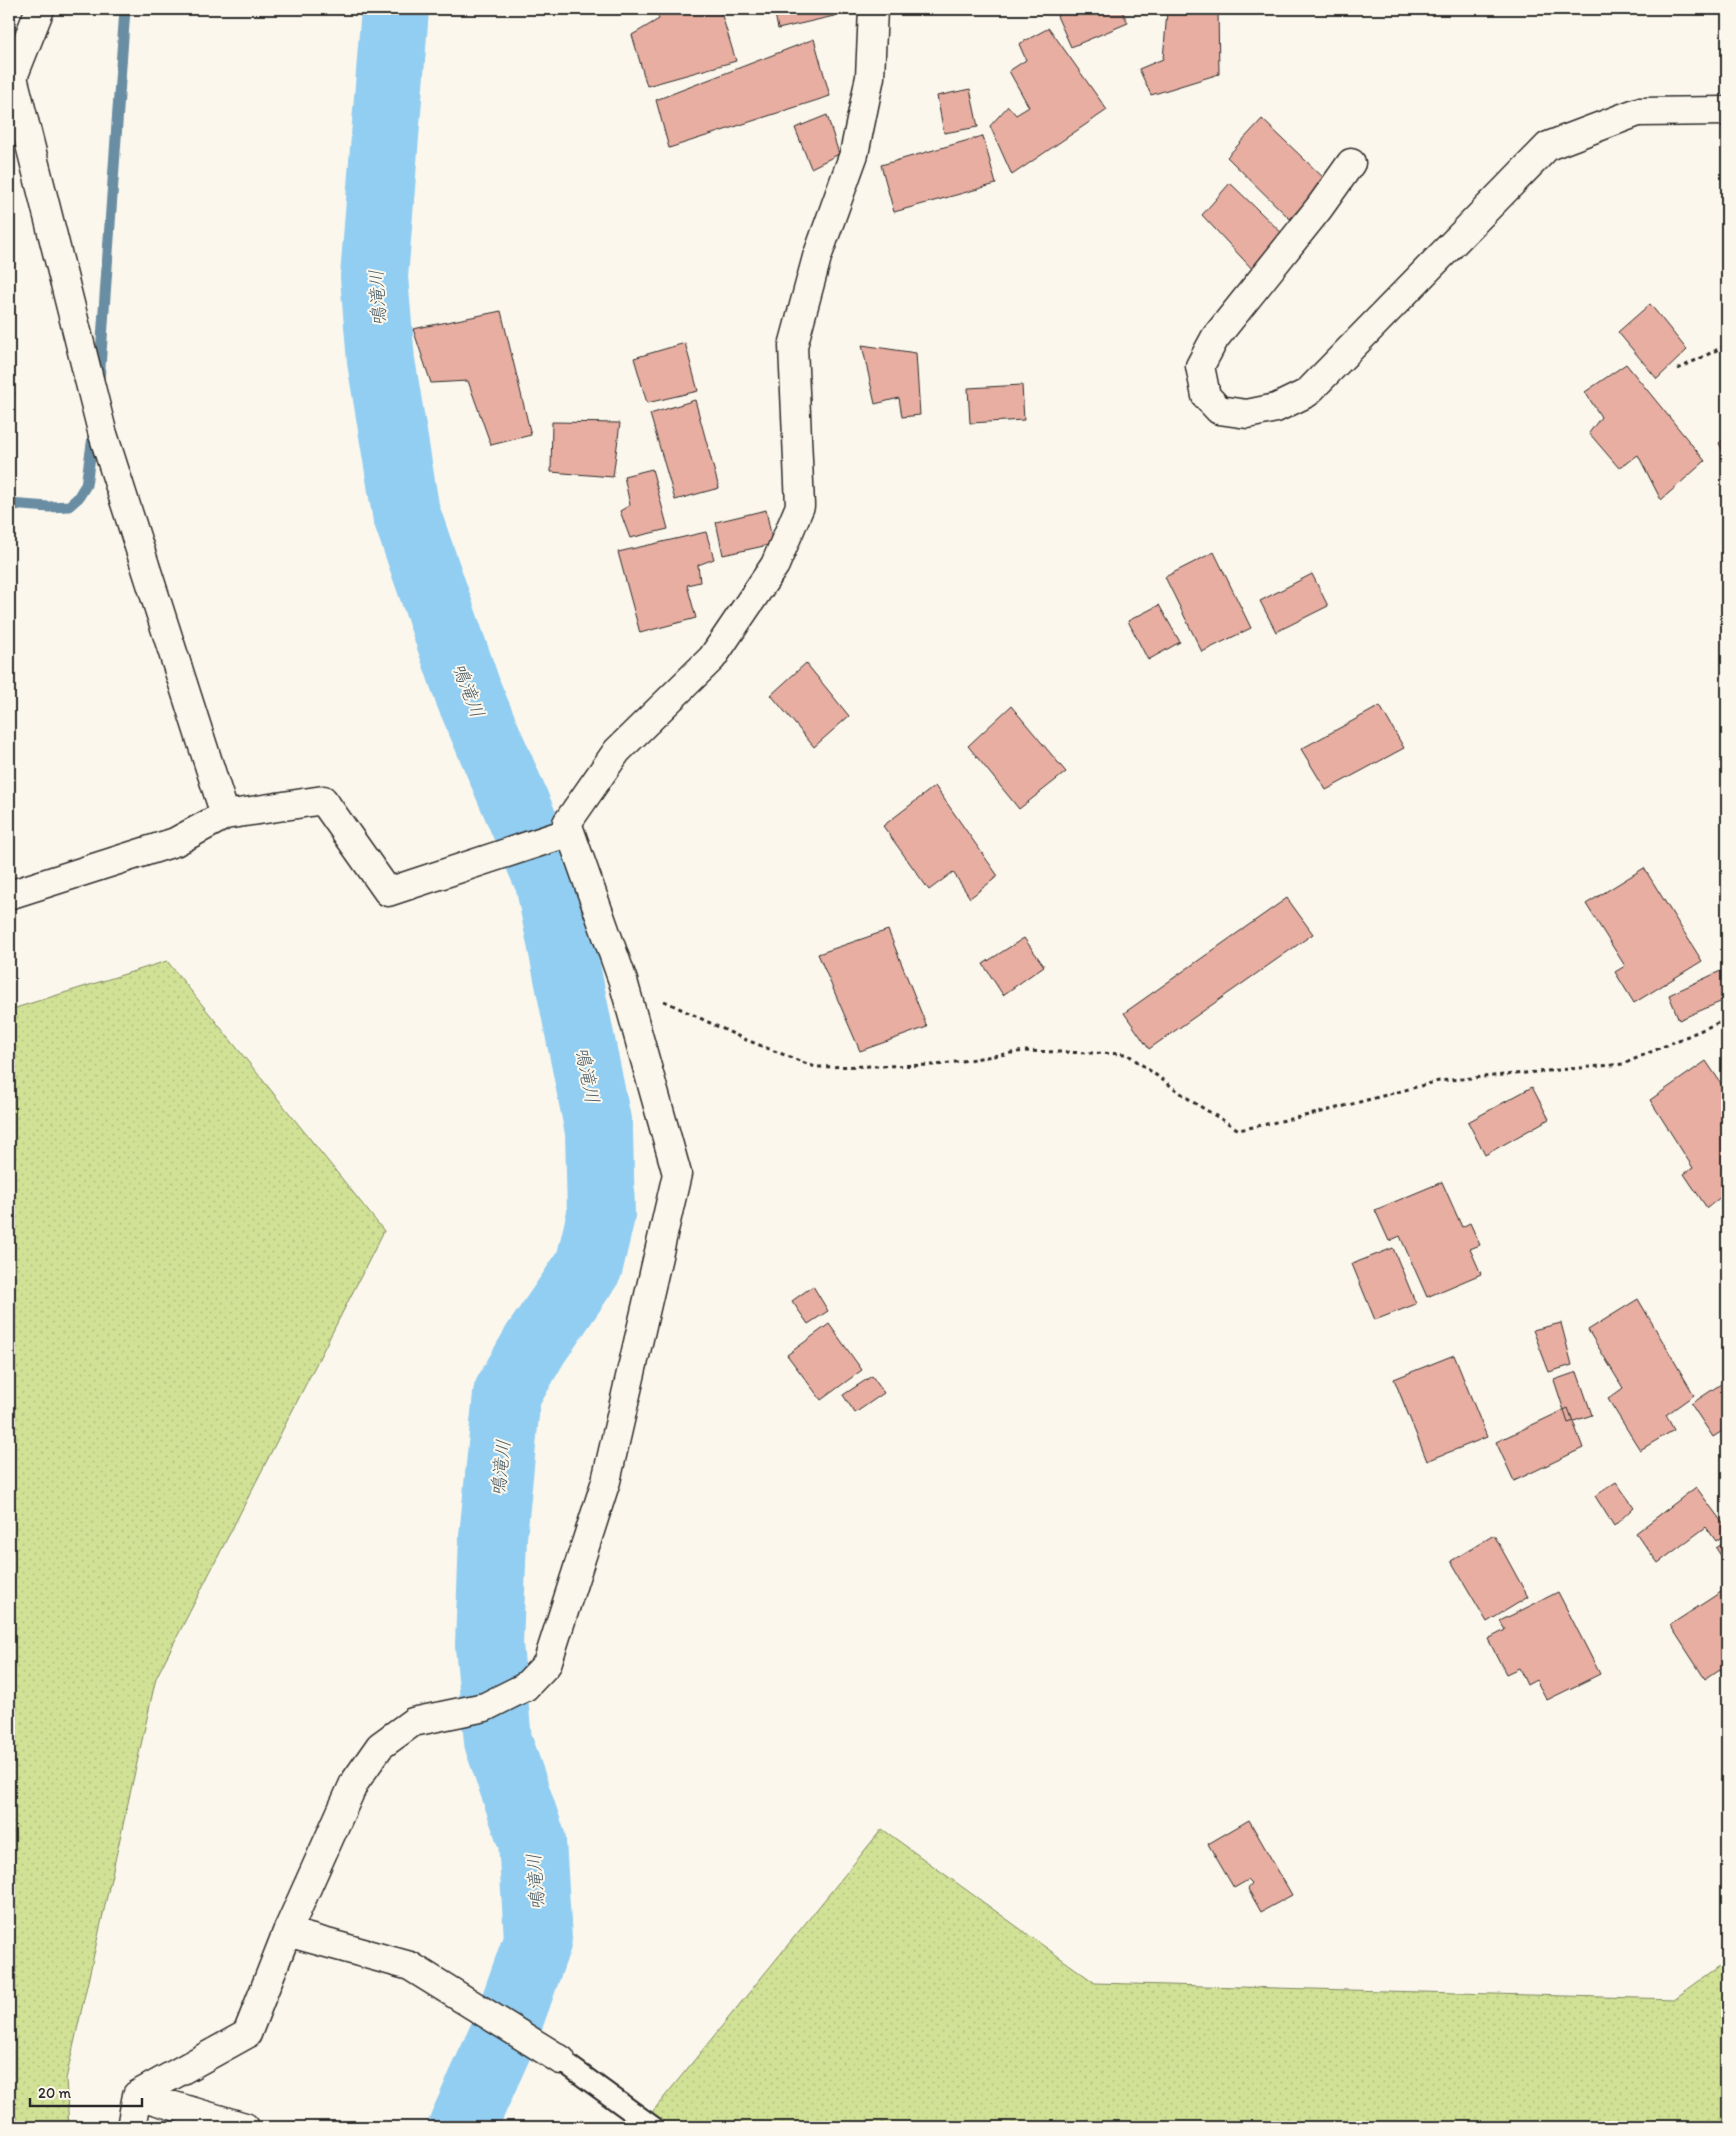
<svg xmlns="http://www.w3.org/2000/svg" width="1736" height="2136" viewBox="0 0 1736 2136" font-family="Itim,'Klee One',sans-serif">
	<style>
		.grass { fill: url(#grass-dots); stroke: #7e8660 }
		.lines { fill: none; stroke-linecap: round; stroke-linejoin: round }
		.stream { stroke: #698da2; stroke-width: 11 }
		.river { stroke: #92cef2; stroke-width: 68 }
		.building { fill: #e7aea1; stroke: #2b2b2b }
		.lane-casing { stroke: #2b2b2b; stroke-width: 24 }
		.street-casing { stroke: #2b2b2b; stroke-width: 31 }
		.path { stroke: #2b2b2b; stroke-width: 3; stroke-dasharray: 4 4; stroke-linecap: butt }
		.lane { stroke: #fbf7ec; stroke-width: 20 }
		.street { stroke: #fbf7ec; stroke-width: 28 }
		.labels { text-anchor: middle; stroke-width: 4; stroke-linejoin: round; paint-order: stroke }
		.water-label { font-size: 19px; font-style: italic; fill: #4a5c67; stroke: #fbf7ec }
	</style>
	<defs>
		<pattern id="grass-dots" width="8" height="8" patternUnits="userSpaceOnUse" patternTransform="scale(1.25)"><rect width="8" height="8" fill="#d1e296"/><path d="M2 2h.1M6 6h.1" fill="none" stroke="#b4c281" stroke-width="1.8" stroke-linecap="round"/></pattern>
	</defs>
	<rect width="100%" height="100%" fill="#fbf7ec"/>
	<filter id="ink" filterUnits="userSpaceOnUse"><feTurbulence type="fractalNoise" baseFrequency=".02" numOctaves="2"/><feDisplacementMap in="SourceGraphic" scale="10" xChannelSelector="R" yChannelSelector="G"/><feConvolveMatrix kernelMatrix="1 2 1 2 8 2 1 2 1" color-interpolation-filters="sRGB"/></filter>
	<g filter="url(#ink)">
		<!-- grass -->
		<path class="grass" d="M 167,961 L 384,1231 L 156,1678 L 66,2079 L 69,2127 L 9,2127 L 9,1010 Z
			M 882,1829 L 1095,1983 L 1674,1999 L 1727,1961 L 1727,2127 L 640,2127 Z"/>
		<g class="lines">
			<!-- stream -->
			<path class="stream" d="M 99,382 L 125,9
				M 9,504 L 49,507 L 69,506 L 78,498 L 86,485 L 94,430"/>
			<!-- river -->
			<path class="river" d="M 395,9 L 374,277 L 381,361 L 406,513 L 469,695 L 549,882 L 599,1131 L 601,1215 L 589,1266 L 535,1345 L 507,1394 L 493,1537 L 489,1645 L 498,1741 L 532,1841 L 538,1939 L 506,2029 L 462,2127"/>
		</g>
		<!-- building -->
		<path class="building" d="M 655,9 L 720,9 L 736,61 L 647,86 L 632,35 L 659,19 Z
			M 774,9 L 832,9 L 834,16 L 778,29 Z
			M 1073,9 L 1121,9 L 1128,23 L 1071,47 L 1057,16 Z
			M 1193,9 L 1218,9 L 1219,74 L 1151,95 L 1139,69 L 1163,59 L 1167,12 Z
			M 1049,28 L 1107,110 L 1012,175 L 990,126 L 1008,106 L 1016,115 L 1029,107 L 1009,71 L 1026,60 L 1019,44 Z
			M 814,39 L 830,96 L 669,148 L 656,100 Z
			M 970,89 L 978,127 L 944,133 L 937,96 Z
			M 827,115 L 839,154 L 811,168 L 795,128 Z
			M 1262,119 L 1326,180 L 1290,219 L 1227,157 Z
			M 983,136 L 996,184 L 894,212 L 881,165 Z
			M 1230,183 L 1288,239 L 1255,272 L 1202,215 Z
			M 1650,304 L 1687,350 L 1657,379 L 1618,332 Z
			M 501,311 L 531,435 L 491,445 L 468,381 L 431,383 L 413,329 Z
			M 685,343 L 698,391 L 647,403 L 634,358 Z
			M 862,345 L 916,353 L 920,415 L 902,417 L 899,398 L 875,404 Z
			M 1626,364 L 1705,461 L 1661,500 L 1638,455 L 1619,468 L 1589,433 L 1601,417 L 1585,392 Z
			M 9,380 L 15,395 L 9,398 Z
			M 1022,385 L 1024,420 L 970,423 L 968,388 Z
			M 695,400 L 719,488 L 675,500 L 650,414 Z
			M 552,422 L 620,423 L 613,477 L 551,472 Z
			M 1727,437 L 1727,460 L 1719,443 Z
			M 652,469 L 668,529 L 630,538 L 620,511 L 630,505 L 624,476 Z
			M 766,510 L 773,544 L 723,555 L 716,522 Z
			M 706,532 L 714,559 L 698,565 L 700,582 L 687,585 L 696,618 L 640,633 L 618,552 Z
			M 1214,552 L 1251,628 L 1202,652 L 1165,577 Z
			M 1312,574 L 1328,606 L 1276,632 L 1260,601 Z
			M 1159,605 L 1180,642 L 1148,660 L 1128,621 Z
			M 806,663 L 849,716 L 814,747 L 771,695 Z
			M 1011,706 L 1066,772 L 1019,809 L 968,746 Z
			M 1380,706 L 1404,748 L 1326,790 L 1301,749 Z
			M 935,786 L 998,876 L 970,898 L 953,872 L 929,890 L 883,826 Z
			M 1644,868 L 1702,961 L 1634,1003 L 1615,972 L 1625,966 L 1586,904 Z
			M 1287,898 L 1313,934 L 1149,1049 L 1124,1013 Z
			M 888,930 L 927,1027 L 860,1051 L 818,954 Z
			M 1024,938 L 1044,966 L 1003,995 L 983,964 Z
			M 1727,968 L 1727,999 L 1679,1020 L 1669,995 Z
			M 1706,1061 L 1727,1092 L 1727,1192 L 1707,1208 L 1684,1174 L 1693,1168 L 1650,1100 Z
			M 1532,1087 L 1549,1119 L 1485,1155 L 1468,1122 Z
			M 1442,1182 L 1462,1227 L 1470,1223 L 1480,1245 L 1470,1249 L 1481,1274 L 1427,1297 L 1400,1236 L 1389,1241 L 1375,1210 Z
			M 1393,1248 L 1416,1304 L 1375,1320 L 1352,1264 Z
			M 813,1286 L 828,1311 L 808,1324 L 792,1301 Z
			M 1638,1299 L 1694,1395 L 1666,1415 L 1674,1430 L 1640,1450 L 1608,1399 L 1623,1388 L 1588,1330 Z
			M 1561,1323 L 1572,1365 L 1549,1372 L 1533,1330 Z
			M 829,1324 L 862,1370 L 821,1400 L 787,1355 Z
			M 1454,1355 L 1487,1437 L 1427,1461 L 1394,1379 Z
			M 1577,1372 L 1592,1415 L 1568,1423 L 1554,1380 Z
			M 872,1376 L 884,1393 L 855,1413 L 843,1395 Z
			M 1727,1380 L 1727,1428 L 1713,1437 L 1691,1404 Z
			M 1568,1408 L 1583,1448 L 1514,1481 L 1496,1442 Z
			M 1616,1482 L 1634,1507 L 1614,1526 L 1595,1496 Z
			M 1696,1487 L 1727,1529 L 1727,1533 L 1716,1541 L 1706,1527 L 1658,1563 L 1636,1533 Z
			M 1494,1535 L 1528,1597 L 1487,1622 L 1451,1561 Z
			M 1727,1541 L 1727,1565 L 1716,1548 Z
			M 1727,1588 L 1727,1679 L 1720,1669 L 1705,1679 L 1670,1625 Z
			M 1558,1592 L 1600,1674 L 1547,1700 L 1536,1680 L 1527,1685 L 1519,1668 L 1506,1674 L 1488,1639 L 1505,1630 L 1500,1621 Z
			M 1249,1820 L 1292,1895 L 1261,1912 L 1248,1889 L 1252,1884 L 1248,1880 L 1234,1888 L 1208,1844 Z"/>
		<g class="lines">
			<defs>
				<path id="lane" d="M 561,2060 L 653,2127"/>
				<path id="street" d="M 9,73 L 13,77 L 102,431 L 225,815
					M 13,77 L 40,9
					M 1351,163 L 1319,208 L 1215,338 L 1200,366 L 1206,396 L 1219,410 L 1247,414 L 1276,408 L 1307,393 L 1548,146 L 1638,112 L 1727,111
					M 9,895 L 175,842 L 225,815 L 323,800 L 388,892 L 570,832
					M 287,1932 L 410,1966 L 561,2060
					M 137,2095 L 245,2127
					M 131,2127 L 137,2095 L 247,2034 L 287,1932 L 354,1783 L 380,1746 L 413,1722 L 485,1707 L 525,1687 L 547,1664 L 606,1481 L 677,1174 L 623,981 L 567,823 L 617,751 L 712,658 L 775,565 L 800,506 L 793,346 L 817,257 L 854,154 L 870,77 L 873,9"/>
			</defs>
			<!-- lane casing -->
			<use href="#lane" class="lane-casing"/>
			<!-- street casing -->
			<use href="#street" class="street-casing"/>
			<!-- path -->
			<path class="path" d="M 1678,369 L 1727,345
				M 664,1001 L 744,1039 L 815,1067 L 937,1065 L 1024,1051 L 1127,1054 L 1193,1102 L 1239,1130 L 1318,1113 L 1439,1081 L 1623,1064 L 1727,1019"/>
			<!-- lane -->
			<use href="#lane" class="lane"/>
			<!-- street -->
			<use href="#street" class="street"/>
		</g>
	</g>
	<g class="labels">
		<!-- water labels -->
		<g class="water-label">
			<text transform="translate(377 298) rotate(-93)" y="7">鳴滝川</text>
			<text transform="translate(469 690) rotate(69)" y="7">鳴滝川</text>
			<text transform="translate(588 1075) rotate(79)" y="7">鳴滝川</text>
			<text transform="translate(500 1468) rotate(-84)" y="7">鳴滝川</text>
			<text transform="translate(535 1882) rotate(-94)" y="7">鳴滝川</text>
		</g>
	</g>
	<!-- margin -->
	<rect width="1736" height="2136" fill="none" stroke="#fbf7ec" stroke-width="30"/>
	<rect x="15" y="15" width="1706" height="2106" fill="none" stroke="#2b2b2b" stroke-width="2" filter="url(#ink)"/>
	<!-- scale -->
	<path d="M30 2098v8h112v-8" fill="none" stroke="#2b2b2b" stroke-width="2.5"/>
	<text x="38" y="2098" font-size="15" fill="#2b2b2b" stroke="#fbf7ec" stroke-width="4" paint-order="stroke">20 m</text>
</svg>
